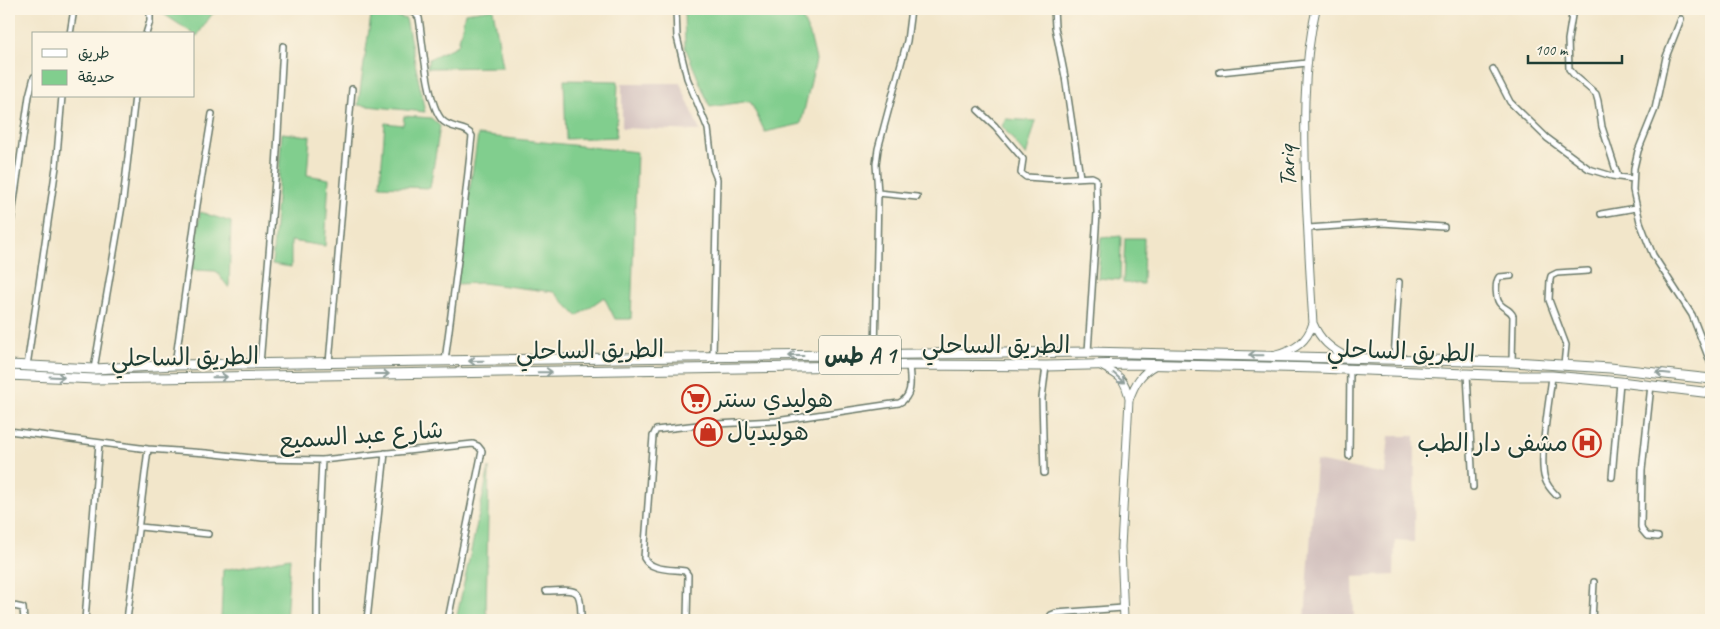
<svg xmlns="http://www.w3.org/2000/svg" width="1720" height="629" viewBox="0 0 1720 629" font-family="Caveat,'Playpen Sans Arabic',sans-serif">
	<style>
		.industrial { fill: #d1bfbd }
		.green { fill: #81ce8e; stroke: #508661 }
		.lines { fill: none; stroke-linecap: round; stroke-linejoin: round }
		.street-casing { stroke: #697868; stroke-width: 8 }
		.secondary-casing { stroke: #697868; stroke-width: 9 }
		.highway-casing { stroke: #697868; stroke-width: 11 }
		.street { stroke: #fff; stroke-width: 5 }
		.secondary { stroke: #fff; stroke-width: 7 }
		.highway { stroke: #fff; stroke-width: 9 }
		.oneway { stroke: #8f9e9a }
		.labels { text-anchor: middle; stroke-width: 4; stroke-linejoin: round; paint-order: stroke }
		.shield { fill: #fcf5e5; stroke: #617469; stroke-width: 1 }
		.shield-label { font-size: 22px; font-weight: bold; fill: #1f3d34 }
		.street-label { font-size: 24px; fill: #1f3d34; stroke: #fcf5e5 }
		.poi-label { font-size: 24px; fill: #1f3d34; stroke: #fcf5e5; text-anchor: start }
	</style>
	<rect width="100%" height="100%" fill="#fcf5e5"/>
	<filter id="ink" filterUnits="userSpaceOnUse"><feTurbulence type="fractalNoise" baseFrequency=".02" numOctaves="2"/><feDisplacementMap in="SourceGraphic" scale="10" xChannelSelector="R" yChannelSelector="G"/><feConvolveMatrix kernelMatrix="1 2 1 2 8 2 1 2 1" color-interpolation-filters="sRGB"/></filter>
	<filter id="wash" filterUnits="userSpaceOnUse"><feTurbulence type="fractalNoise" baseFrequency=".0096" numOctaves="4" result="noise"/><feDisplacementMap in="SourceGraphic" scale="20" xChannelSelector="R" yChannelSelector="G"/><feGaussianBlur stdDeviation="1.12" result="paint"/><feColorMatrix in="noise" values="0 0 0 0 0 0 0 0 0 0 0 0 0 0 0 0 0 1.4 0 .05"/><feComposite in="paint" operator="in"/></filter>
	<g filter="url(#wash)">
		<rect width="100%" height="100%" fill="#f2e6ca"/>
		<!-- industrial -->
		<path class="industrial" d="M 622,83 L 680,83 L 700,131 L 622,128 Z
			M 1389,436 L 1415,436 L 1414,542 L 1395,541 L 1394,575 L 1353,577 L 1354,620 L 1305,620 L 1316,461 L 1385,474 Z"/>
		<!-- green -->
		<path class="green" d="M 156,9 L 225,9 L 212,14 L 197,36 Z
			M 372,9 L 406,19 L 425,112 L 358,105 Z
			M 493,9 L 503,67 L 427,68 L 429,59 L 458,45 L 465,13 Z
			M 684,9 L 798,9 L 810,35 L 816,60 L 801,124 L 765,132 L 750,101 L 710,107 L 685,47 Z
			M 564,80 L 618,81 L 616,137 L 566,139 Z
			M 404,116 L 431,118 L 440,126 L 430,188 L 380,186 L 385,123 L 403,125 Z
			M 1006,119 L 1036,121 L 1026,156 L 1002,126 Z
			M 282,133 L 310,136 L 307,175 L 329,179 L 325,246 L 291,241 L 291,267 L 272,264 Z
			M 478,135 L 637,152 L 631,319 L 615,319 L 604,297 L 577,316 L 554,292 L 482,283 L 455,284 Z
			M 200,212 L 231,222 L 229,288 L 216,271 L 192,270 Z
			M 1121,236 L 1120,280 L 1098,278 L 1101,238 Z
			M 1125,238 L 1144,238 L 1143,284 L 1123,283 Z
			M 489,468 L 486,610 L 488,620 L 456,620 Z
			M 290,558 L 286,620 L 221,620 L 223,570 Z"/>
	</g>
	<g filter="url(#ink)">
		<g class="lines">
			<defs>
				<path id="street" d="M 401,9 L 415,13 L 419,18 C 423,43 427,103 442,120 C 451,130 467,126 472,136 L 460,245 L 445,361
					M 676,9 L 677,37 L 687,78 L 708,129 L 713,169 L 717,179 L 713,356
					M 1054,9 L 1055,27 L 1065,77 L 1080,177
					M 1573,9 L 1568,40 L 1569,69 L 1575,76 L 1596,94 L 1598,101 L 1602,127 L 1618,177
					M 1681,19 L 1666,57 L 1655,109 L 1638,151 L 1634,168 L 1633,190 L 1640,222 L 1648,243 L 1653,255 L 1692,315 L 1711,364
					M 70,34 L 74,9
					M 146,34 L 150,21 L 150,9
					M 1493,69 L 1510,102 L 1547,138 L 1589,169 L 1612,176 L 1633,179
					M 1220,72 L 1307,63
					M 978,110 L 995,126 L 1023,159 L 1021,173 L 1026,177 L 1056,179 L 1092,177 L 1096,179 L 1097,213 L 1088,352
					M 878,193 L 917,197
					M 1601,214 L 1636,208
					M 1308,228 L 1382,223 L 1444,227
					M 9,236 L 29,96 L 34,77
					M 1511,276 L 1499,277 C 1495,282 1495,300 1501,305 C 1506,310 1510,309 1513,316 L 1512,362
					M 875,355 L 878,193 L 876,164 L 878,149 L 907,41 L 911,9
					M 1394,359 L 1399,282
					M 329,363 L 352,89
					M 260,364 L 276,168 L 283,46
					M 175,365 L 197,205 L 212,114
					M 1564,365 L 1566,345 L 1549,300 L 1550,280 L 1551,276 L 1557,273 L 1588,271
					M 27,366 L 56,167 L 62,96
					M 94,369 L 123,200 L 135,96
					M 1467,374 L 1473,487
					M 1552,376 C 1550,398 1538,460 1545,479 C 1547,485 1551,490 1556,495
					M 1651,385 L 1642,470 L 1641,527 L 1642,530 L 1647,536 L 1658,537
					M 9,431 L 148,449 L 206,453 L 261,459 L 322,460 L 473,444 L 478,446 L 482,451 L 448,620
					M 1349,456 L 1350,369
					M 1044,473 L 1042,398 L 1046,366
					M 1612,477 L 1620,382
					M 140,527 L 208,534
					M 546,591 C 578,590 581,586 581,620
					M 9,605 L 23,608 L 24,620
					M 85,620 L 99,443
					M 127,620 L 148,449
					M 317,620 L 317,565 L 322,460
					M 367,620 L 385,453
					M 687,620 L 688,575 L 685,571 C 672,569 651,571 644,558 L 653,436 L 656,430 L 698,425 L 776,421 L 899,403 C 914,396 910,379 909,365
					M 1049,620 L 1051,615 L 1056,613 L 1123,608
					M 1592,620 L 1594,582"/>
				<path id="secondary" d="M 1316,9 C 1302,69 1304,132 1306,194 C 1308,237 1310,280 1313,323 C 1320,340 1331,349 1347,357
					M 1276,355 C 1295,350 1307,342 1313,323
					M 1099,365 C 1118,375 1125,377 1129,399
					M 1124,620 L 1121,547 L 1129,400 C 1135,383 1141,373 1156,365"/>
				<path id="highway" d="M 9,365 L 94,369 L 175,365 L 685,357 L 1088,352 L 1512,362 L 1610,368 L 1711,379
					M 9,375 L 95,379 L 909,365 L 1046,366 L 1129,364 L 1317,368 L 1515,376 L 1552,376 L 1620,382 L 1711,393"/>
			</defs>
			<!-- street casing -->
			<use href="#street" class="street-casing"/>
			<!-- secondary casing -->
			<use href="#secondary" class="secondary-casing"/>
			<!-- highway casing -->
			<use href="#highway" class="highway-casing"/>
			<!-- street -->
			<use href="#street" class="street"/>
			<!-- secondary -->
			<use href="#secondary" class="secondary"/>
			<!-- highway -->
			<use href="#highway" class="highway"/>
		</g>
		<!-- one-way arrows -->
		<defs><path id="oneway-shaft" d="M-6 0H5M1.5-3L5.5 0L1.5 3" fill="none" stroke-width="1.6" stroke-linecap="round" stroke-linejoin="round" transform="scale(1.25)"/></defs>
		<g class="oneway">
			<use href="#oneway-shaft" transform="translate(1256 355) rotate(-179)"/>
			<use href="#oneway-shaft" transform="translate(796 356) rotate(180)"/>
			<use href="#oneway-shaft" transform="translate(476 361) rotate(179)"/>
			<use href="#oneway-shaft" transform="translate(545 372) rotate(-1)"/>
			<use href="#oneway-shaft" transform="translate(1663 373) rotate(-174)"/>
			<use href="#oneway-shaft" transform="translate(382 374)"/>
			<use href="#oneway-shaft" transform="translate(57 377) rotate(3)"/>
			<use href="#oneway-shaft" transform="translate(220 377) rotate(-1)"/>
			<use href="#oneway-shaft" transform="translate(1119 378) rotate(42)"/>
		</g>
	</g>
	<!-- icons -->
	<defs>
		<symbol id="supermarket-ring" viewBox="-11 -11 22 22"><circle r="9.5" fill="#fcf5e5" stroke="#c8321e" stroke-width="1.5"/><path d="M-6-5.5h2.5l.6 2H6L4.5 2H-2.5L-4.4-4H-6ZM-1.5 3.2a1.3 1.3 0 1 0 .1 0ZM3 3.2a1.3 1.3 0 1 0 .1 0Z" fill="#c8321e"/></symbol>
		<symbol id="shop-ring" viewBox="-11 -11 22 22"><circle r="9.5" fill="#fcf5e5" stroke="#c8321e" stroke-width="1.5"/><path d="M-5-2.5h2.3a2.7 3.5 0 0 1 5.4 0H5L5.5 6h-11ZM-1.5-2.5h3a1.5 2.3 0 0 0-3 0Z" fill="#c8321e"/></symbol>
		<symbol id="hospital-ring" viewBox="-11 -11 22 22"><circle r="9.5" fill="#fcf5e5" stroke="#c8321e" stroke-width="1.5"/><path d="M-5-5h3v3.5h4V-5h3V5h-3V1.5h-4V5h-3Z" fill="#c8321e"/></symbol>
	</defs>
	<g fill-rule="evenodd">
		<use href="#supermarket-ring" x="680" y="383" width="32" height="32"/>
		<use href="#shop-ring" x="692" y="416" width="32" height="32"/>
		<use href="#hospital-ring" x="1571" y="427" width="32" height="32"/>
	</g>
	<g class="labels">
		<!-- shield labels -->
		<rect class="shield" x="819" y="335.5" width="82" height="39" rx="4"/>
		<g class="shield-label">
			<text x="860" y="363">طس A 1</text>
		</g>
		<!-- street labels -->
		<g class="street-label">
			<text transform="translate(1287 166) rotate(-92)" y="8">Tariq</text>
			<text x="996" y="353">الطريق الساحلي</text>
			<text transform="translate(590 350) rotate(-1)" y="8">الطريق الساحلي</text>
			<text transform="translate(1401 351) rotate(2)" y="8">الطريق الساحلي</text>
			<text transform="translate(185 357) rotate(-1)" y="8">الطريق الساحلي</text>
			<text transform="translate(361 435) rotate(-4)" y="8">شارع عبد السميع</text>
		</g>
		<!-- poi labels -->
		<g class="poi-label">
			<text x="715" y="407">هوليدي سنتر</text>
			<text x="727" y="440">هوليديال</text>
			<text x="1568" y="451" text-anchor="end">مشفى دار الطب</text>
		</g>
	</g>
	<!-- margin -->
	<rect width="1720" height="629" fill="none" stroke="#fcf5e5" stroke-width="30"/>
	<!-- legend -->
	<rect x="32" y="32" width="162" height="65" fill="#fcf5e5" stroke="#a4ab9e"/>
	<rect x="42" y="49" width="25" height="8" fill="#ffffff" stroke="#a4ab9e"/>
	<text x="78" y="58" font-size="15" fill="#1f3d34">طريق</text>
	<rect x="42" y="70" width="25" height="15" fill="#81ce8e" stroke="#a4ab9e"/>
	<text x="78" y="82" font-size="15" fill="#1f3d34">حديقة</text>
	<!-- scale -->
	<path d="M1528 55v8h94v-8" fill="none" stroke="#1f3d34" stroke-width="2.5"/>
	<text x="1535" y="55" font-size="15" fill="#1f3d34" stroke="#fcf5e5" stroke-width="4" paint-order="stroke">100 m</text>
</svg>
